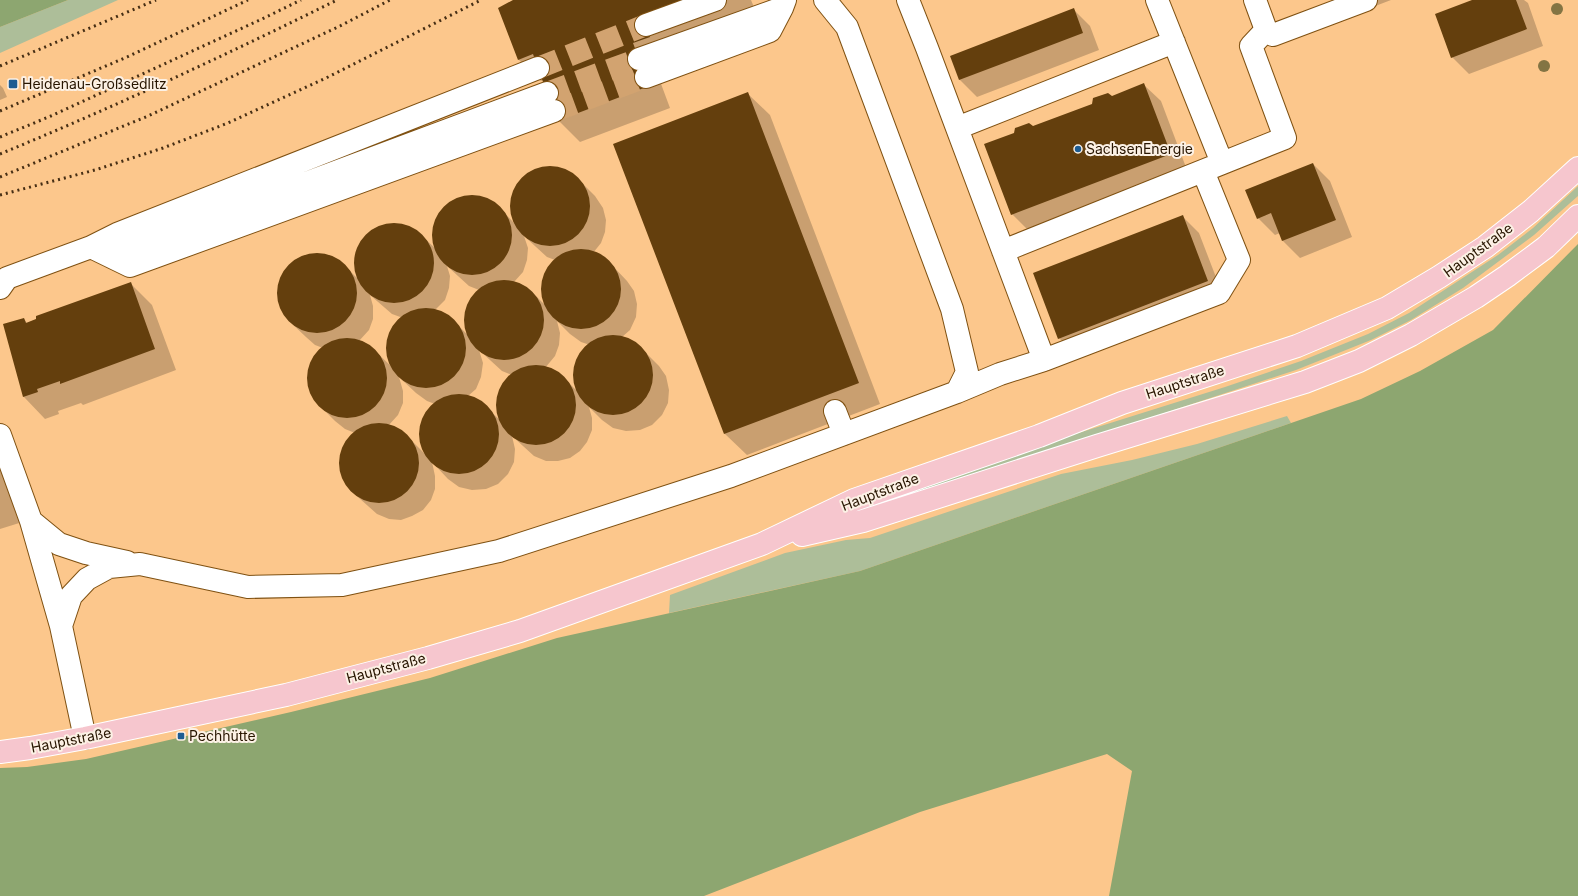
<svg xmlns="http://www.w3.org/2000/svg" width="1578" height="896" viewBox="0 0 1578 896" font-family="Inter,sans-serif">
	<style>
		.green { fill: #adbe99 }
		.forest { fill: #8da670 }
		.shadow { fill: #0003; fill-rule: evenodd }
		.building { fill: #643f0d }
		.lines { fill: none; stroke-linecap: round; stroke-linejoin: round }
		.minor-tunnel { stroke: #d2a370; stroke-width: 22; stroke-dasharray: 22 11; stroke-linecap: butt }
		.minor-casing { stroke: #7f5112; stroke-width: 24 }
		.major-casing { stroke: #fff; stroke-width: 24 }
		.minor { stroke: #fff; stroke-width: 22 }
		.major { stroke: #f6c6ce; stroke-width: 22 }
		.rail { stroke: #462e14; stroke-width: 3; stroke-dasharray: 2 4; stroke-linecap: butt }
		.tree { fill: #837443 }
		.poi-dot { fill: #1d5c92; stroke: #fcf1e5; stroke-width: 1.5 }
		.labels { text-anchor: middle; stroke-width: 4; stroke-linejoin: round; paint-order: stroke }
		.poi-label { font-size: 14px; fill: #281500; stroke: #fcf1e5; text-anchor: start }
		.street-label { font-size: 14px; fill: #281500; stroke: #fcf1e5 }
	</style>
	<rect width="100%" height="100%" fill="#fcc78c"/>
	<!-- green -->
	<path class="green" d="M 68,0 L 118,0 L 0,53 L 0,27 Z
		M 1578,186 L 1578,196 L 1534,235 L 1463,288 L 1411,320 L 1371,340 L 1296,370 L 869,510 L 866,503 L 1037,446 L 1225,387 L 1301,361 L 1368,334 L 1409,313 L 1498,255 L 1533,228 Z
		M 1287,416 L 1291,423 L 860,571 L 669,613 L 670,595 L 785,553 L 846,540 L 870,538 L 1061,474 L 1132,460 L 1197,444 Z"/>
	<!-- forest -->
	<path class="forest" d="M 0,0 L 68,0 L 0,27 Z
		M 1578,244 L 1578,896 L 1109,896 L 1132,771 L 1107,754 L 920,812 L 704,896 L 0,896 L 0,768 L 27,767 L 86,759 L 291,712 L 430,678 L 557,638 L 860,571 L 1361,399 L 1420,371 L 1493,330 Z"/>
	<!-- shadow -->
	<path class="shadow" d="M 514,0 L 751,0 L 756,12 L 654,65 L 670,108 L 580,142 L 558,120 L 543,80 L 541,81 L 519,60 Z
		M 1337,0 L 1391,0 L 1352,15 Z
		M 1475,0 L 1524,0 L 1528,3 L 1543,46 L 1469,74 L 1452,57 Z
		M 1074,10 L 1090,26 L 1099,50 L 977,97 L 960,80 L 952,57 Z
		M 0,85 L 3,88 L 7,97 L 0,100 Z
		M 1144,85 L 1161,101 L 1187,170 L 1029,231 L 1012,214 L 1033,127 Z
		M 748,94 L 770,115 L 880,404 L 747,455 L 725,434 L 615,144 Z
		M 1313,164 L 1330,181 L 1352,237 L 1300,258 L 1283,241 L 1280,233 L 1275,235 L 1258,218 Z
		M 554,167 L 567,171 L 578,179 L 595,196 L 603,208 L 606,220 L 605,232 L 601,243 L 593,253 L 600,256 L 610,263 L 627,281 L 634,291 L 637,304 L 636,317 L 630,330 L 622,337 L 632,341 L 642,349 L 659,366 L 666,376 L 669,390 L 668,403 L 662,415 L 652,425 L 640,430 L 626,431 L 613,428 L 602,420 L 589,407 L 592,418 L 592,430 L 587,442 L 580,451 L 570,458 L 558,461 L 546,461 L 534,456 L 512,436 L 515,449 L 514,462 L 508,474 L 498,484 L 486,489 L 472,490 L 459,487 L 448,479 L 432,462 L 435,476 L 435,489 L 431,500 L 423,510 L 412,516 L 401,520 L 389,519 L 377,514 L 350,490 L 343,479 L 340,466 L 342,453 L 348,441 L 355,433 L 345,429 L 335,421 L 318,404 L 311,394 L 308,381 L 309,367 L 315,355 L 323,348 L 315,345 L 306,337 L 288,320 L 281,309 L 278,296 L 280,283 L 286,271 L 295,261 L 308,256 L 321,254 L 334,258 L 345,266 L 358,279 L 355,266 L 356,252 L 362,240 L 372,231 L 384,225 L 398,224 L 410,228 L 422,236 L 436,249 L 433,238 L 434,224 L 440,212 L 450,203 L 462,197 L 476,196 L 489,200 L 500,208 L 514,223 L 511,209 L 512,195 L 518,183 L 528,174 L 540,168 ZM 524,236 L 547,257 L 555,260 L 547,270 L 543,282 L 542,294 L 545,305 L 532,292 L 521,284 L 514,282 L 523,272 L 527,260 L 528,248 ZM 447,266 L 469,286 L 479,290 L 472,297 L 466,309 L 465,322 L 468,335 L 446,314 L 435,310 L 445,300 L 449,288 L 450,276 ZM 370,295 L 392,314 L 403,318 L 393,329 L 388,341 L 388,353 L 392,367 L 375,351 L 364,342 L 359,341 L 369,330 L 373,319 L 373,306 ZM 557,321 L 570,334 L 581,342 L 590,345 L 579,356 L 575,367 L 574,379 L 577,391 L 564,378 L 553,370 L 545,368 L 555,356 L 559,345 L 560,333 ZM 479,350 L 502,371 L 512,375 L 505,382 L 499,394 L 497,408 L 500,420 L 478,400 L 468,396 L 476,389 L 481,377 L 483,363 ZM 399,377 L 416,393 L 427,401 L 435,404 L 425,415 L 421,426 L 420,438 L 424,453 L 407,436 L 396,428 L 388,426 L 398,415 L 403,403 L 403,391 Z
		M 1182,216 L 1199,233 L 1224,298 L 1076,355 L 1059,338 Z
		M 130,283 L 152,305 L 176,370 L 83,405 L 81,403 L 58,411 L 59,414 L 45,419 L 24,397 L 4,325 L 24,319 L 27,323 Z
		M 0,439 L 29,520 L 0,529 Z"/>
	<!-- building -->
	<path class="building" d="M 513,0 L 709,0 L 646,25 L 650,37 L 633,43 L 649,86 L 557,121 L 533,54 L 518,60 L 498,8 Z
		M 1472,0 L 1516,0 L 1527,29 L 1451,58 L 1435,14 Z
		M 1074,8 L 1083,33 L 959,80 L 950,56 Z
		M 1144,83 L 1171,154 L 1011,215 L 984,144 L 1014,133 L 1015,128 L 1029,123 L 1033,126 L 1092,104 L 1093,98 L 1108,93 L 1112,96 Z
		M 748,92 L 859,383 L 724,434 L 613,144 Z
		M 1313,163 L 1336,220 L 1282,241 L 1271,213 L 1257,219 L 1245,190 Z
		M510 206a40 40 0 1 1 80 0a40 40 0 1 1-80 0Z
		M432 235a40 40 0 1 1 80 0a40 40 0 1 1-80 0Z
		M 1183,215 L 1208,281 L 1058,339 L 1033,273 Z
		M354 263a40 40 0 1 1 80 0a40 40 0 1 1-80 0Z
		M541 289a40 40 0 1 1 80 0a40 40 0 1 1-80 0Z
		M277 293a40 40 0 1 1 80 0a40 40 0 1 1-80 0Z
		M464 320a40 40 0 1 1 80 0a40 40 0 1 1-80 0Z
		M 131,282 L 155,349 L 60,384 L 60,381 L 37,389 L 38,392 L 23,397 L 3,324 L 24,318 L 26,323 L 36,319 L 36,316 Z
		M386 348a40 40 0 1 1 80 0a40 40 0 1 1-80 0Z
		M573 375a40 40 0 1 1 80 0a40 40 0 1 1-80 0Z
		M307 378a40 40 0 1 1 80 0a40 40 0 1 1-80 0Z
		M496 405a40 40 0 1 1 80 0a40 40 0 1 1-80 0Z
		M419 434a40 40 0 1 1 80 0a40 40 0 1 1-80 0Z
		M339 463a40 40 0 1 1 80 0a40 40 0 1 1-80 0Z"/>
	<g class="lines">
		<!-- minor-tunnel -->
		<path class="minor-tunnel" d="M 538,68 L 646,25
			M 547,93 L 639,59
			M 554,111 L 646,77"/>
		<defs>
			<path id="minor" d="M 825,0 L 847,27 L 952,309 L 967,372 L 957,392
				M 908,0 L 927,48 L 1044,360 L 1219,293 L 1239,260 L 1203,171
				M 1157,0 L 1222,163
				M 1255,0 L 1266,30 L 1273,35 L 1366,0
				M 646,25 L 715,0
				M 639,59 L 782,8 L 785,0
				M 538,68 L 117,234 L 91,247 L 124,251 L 547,93
				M 646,77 L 770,31 L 782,8
				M 957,128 L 1174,42
				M 1003,251 L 1285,138 L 1251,46 L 1266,30
				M 0,288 L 7,278 L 91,247 L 130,266 L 554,111
				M 835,411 L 844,434
				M 0,435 L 31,521 L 61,626 L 85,738
				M 31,521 L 59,544 L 86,553 L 127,562
				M 61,626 L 71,596 L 87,579 L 109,567 L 140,564 L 248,587 L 342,585 L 499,551 L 731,476 L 957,392 L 1000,374 L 1044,360"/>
			<path id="major" d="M 802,535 L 863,521 L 1097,446 L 1305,382 L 1359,361 L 1411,335 L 1476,297 L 1507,276 L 1546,247 L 1578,216
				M 0,752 L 30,748 L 85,738 L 286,695 L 428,658 L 520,631 L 762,544 L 854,500 L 1039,436 L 1122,403 L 1297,346 L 1387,308 L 1439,277 L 1485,247 L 1531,211 L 1578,168"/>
		</defs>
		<!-- minor casing -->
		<use href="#minor" class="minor-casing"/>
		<!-- major casing -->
		<use href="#major" class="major-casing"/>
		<!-- minor -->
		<use href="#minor" class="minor"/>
		<!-- major -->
		<use href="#major" class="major"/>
		<!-- rail -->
		<path class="rail" d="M 0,66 L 156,0
			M 0,111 L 127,57 L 248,0
			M 0,137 L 51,116 L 262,19 L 301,0
			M 0,154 C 114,107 226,55 337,0
			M 0,177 L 148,116 L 340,26 L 390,0
			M 0,195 L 95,170 L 163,148 L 228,123 L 328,77 L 481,0"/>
	</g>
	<!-- trees -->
	<g class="tree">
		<circle cx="1557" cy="9" r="6"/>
		<circle cx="1544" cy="66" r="6"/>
	</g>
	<!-- markers -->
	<g class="poi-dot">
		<rect x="8" y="79" width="10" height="10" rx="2"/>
		<circle cx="1078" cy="149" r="4"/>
		<rect x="177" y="732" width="8" height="8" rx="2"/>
	</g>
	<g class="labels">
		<!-- poi labels -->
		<g class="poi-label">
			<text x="22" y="89">Heidenau-Großsedlitz</text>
			<text x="1086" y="154">SachsenEnergie</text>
			<text x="189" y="741">Pechhütte</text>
		</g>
		<!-- street labels -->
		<g class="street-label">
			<text transform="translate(1478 250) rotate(-36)" y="5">Hauptstraße</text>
			<text transform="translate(1185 382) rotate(-18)" y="5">Hauptstraße</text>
			<text transform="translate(880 492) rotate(-21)" y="5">Hauptstraße</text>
			<text transform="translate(386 668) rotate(-15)" y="5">Hauptstraße</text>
			<text transform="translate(71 740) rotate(-11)" y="5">Hauptstraße</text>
		</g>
	</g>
</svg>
